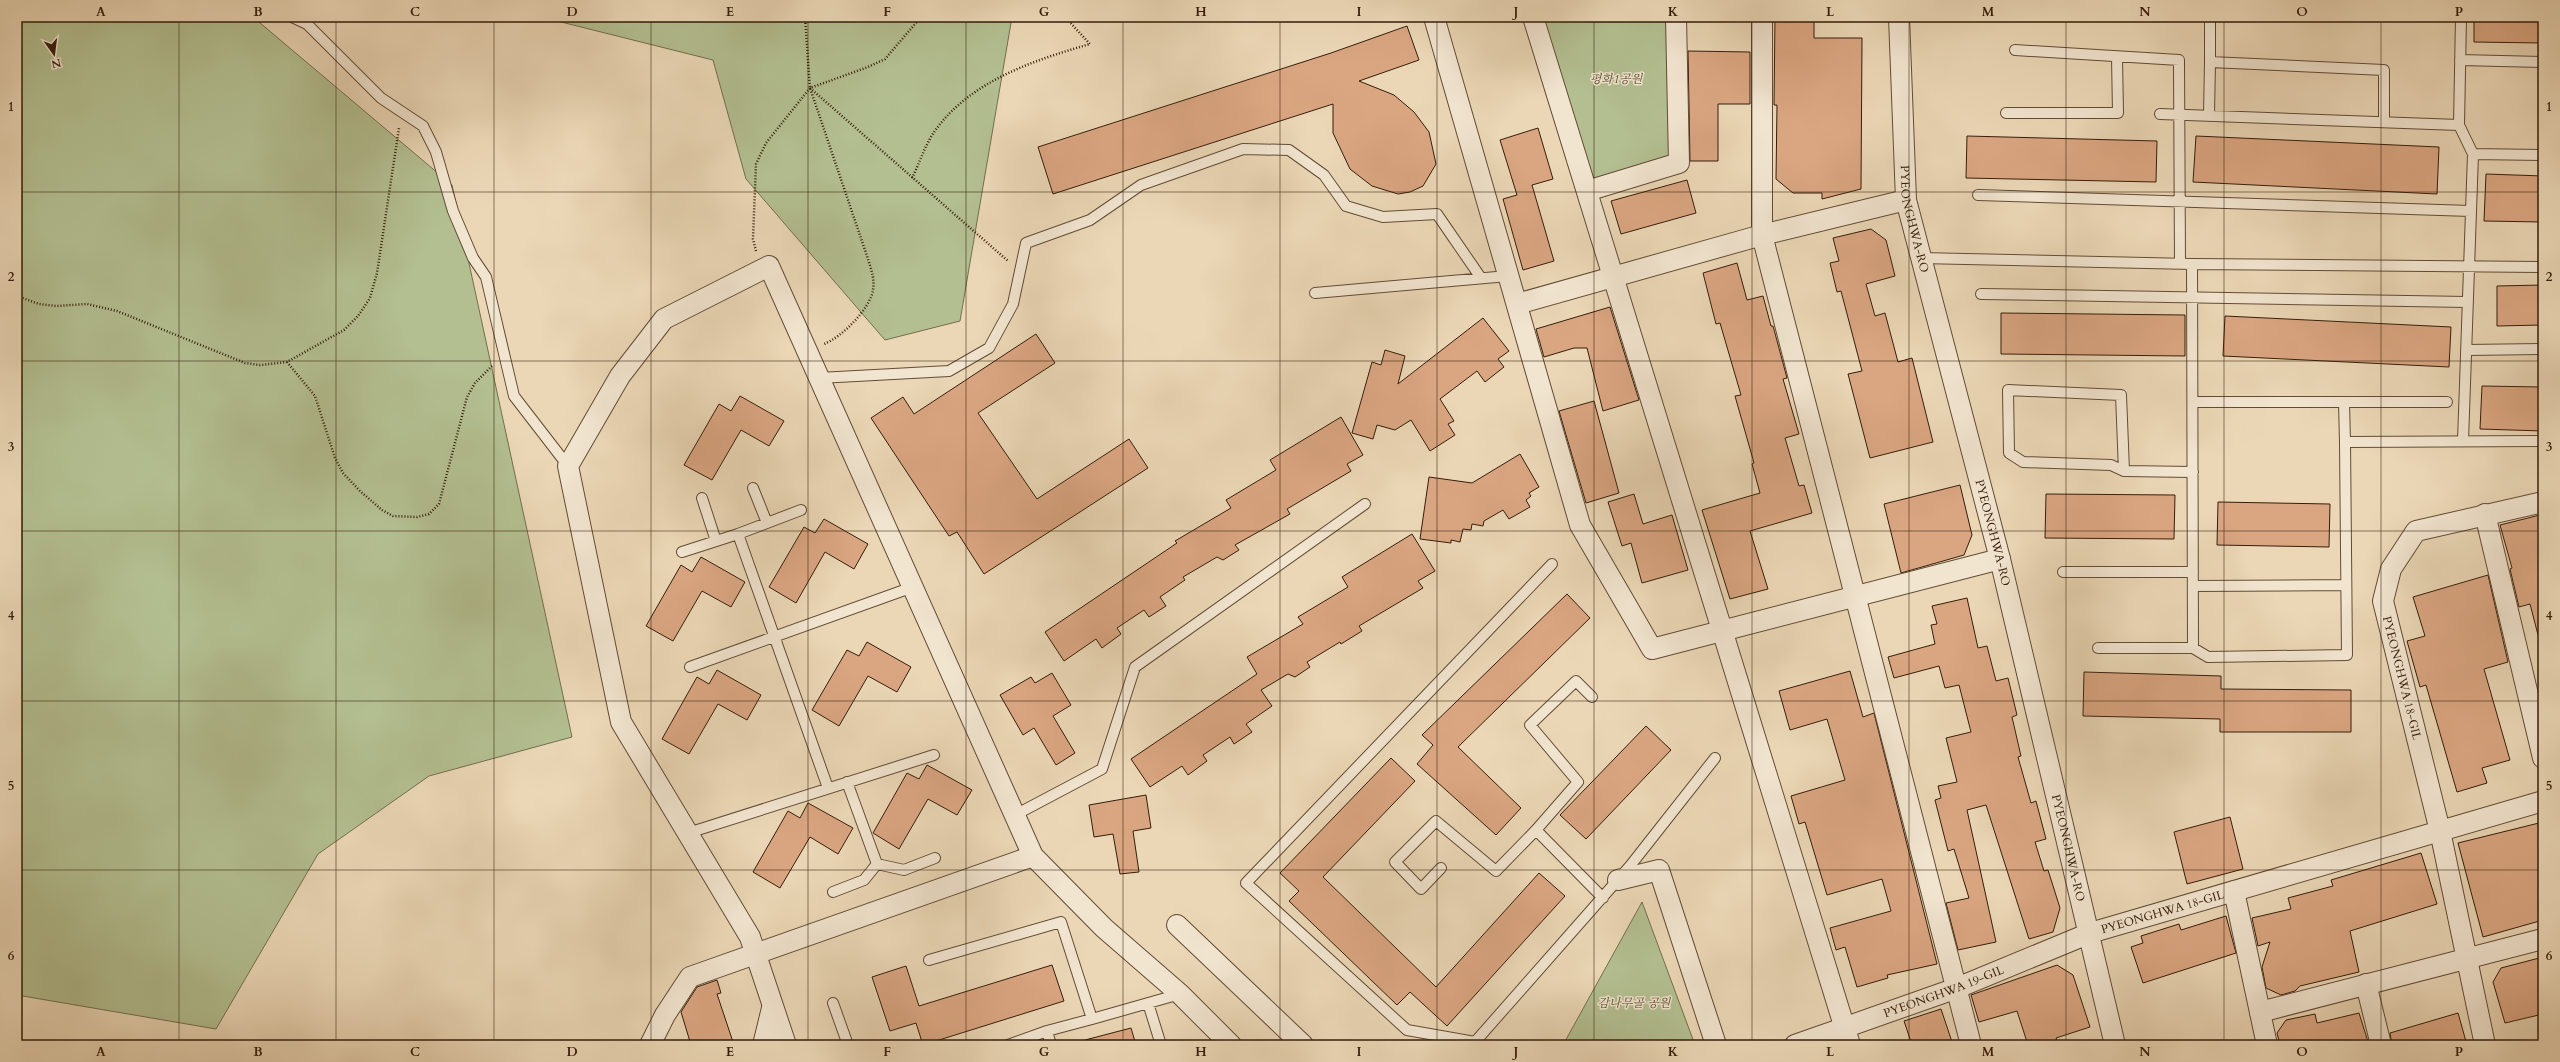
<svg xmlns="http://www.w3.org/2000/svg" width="2560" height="1062" viewBox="0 0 2560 1062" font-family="Cardo,'Noto Serif KR',serif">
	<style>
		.green { fill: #b3bf91; stroke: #746e4e }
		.building { fill: #daa682; stroke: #351d0a }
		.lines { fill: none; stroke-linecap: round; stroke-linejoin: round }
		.lane-casing { stroke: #624c35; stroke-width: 12 }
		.street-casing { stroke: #624c35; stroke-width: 22 }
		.path { stroke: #351d0a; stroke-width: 2.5; stroke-dasharray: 1 2; stroke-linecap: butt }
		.lane { stroke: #f2e5d0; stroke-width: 10 }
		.street { stroke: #f2e5d0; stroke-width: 20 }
		.grid { fill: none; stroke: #351d0a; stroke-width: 1; stroke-opacity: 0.55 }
		.labels { text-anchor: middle; stroke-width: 3; stroke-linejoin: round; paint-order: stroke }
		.park-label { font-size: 12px; font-style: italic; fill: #5b4e32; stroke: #f2e5d0 }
		.street-label { font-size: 12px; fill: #351d0a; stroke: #f2e5d0 }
		.neatline { fill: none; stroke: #351d0a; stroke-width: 1.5 }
		.grid-label { font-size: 13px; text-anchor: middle; font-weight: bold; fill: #351d0a }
	</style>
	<rect width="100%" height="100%" fill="#ebd7b6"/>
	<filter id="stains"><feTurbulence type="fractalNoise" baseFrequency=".005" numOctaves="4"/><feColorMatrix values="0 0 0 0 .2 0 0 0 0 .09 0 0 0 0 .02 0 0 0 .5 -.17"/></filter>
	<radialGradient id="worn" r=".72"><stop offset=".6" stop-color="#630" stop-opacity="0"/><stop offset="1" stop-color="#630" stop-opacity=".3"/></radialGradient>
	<!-- green -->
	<path class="green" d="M 17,17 L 253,17 L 452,185 L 572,737 L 429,776 L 318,854 L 216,1029 L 17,995 Z
		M 541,17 L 1012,17 L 960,321 L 885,340 L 746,179 L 713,60 Z
		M 1533,17 L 1676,17 L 1679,163 L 1587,191 Z
		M 1642,902 L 1695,1045 L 1563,1045 Z"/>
	<!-- building -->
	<path class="building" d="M 1775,17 L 1814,17 L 1814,38 L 1862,38 L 1861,189 L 1822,199 L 1822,193 L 1793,193 L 1776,179 L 1777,105 L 1774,105 Z
		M 2474,17 L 2543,17 L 2543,43 L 2474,42 Z
		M 1407,26 L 1419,60 L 1359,81 L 1394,95 L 1414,112 L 1429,132 L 1436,164 L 1423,186 L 1410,192 L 1398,194 L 1372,186 L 1350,169 L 1333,133 L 1333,104 L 1053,194 L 1038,147 L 1331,53 Z
		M 1688,51 L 1750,52 L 1750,104 L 1718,104 L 1718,161 L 1690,161 Z
		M 1538,128 L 1553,179 L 1532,185 L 1554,261 L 1523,270 L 1503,199 L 1517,195 L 1500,140 Z
		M 1967,136 L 2157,141 L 2156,182 L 1966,178 Z
		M 2196,136 L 2439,147 L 2437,194 L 2193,182 Z
		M 2486,174 L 2543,176 L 2543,222 L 2484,221 Z
		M 1687,180 L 1696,213 L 1621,234 L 1611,201 Z
		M 1871,229 L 1886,240 L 1895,276 L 1866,284 L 1875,316 L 1885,313 L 1898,362 L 1912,358 L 1933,442 L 1870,458 L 1848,374 L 1862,371 L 1841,291 L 1837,292 L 1830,263 L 1839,261 L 1833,238 Z
		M 1737,263 L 1747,300 L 1763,296 L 1771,326 L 1773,326 L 1787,378 L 1783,379 L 1799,434 L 1785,438 L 1799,486 L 1804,485 L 1812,513 L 1750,531 L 1768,589 L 1730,599 L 1702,510 L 1760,493 L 1752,464 L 1754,463 L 1735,396 L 1741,395 L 1720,323 L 1716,324 L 1703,273 Z
		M 2543,285 L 2543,325 L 2497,326 L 2497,286 Z
		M 1610,307 L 1639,400 L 1603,411 L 1587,348 L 1574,348 L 1544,357 L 1536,329 Z
		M 2001,313 L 2185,315 L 2185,356 L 2001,354 Z
		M 2225,316 L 2451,327 L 2449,367 L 2223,356 Z
		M 1483,318 L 1509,351 L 1498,359 L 1504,367 L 1485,382 L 1477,371 L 1440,399 L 1454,421 L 1448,424 L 1455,435 L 1430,451 L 1411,420 L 1395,430 L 1377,425 L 1373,439 L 1352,433 L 1372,362 L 1381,365 L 1385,350 L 1405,356 L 1398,384 Z
		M 1036,334 L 1055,363 L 978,413 L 1037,499 L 1129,439 L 1148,468 L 984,574 L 957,532 L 949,536 L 871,418 L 903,397 L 914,414 Z
		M 2482,386 L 2543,387 L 2543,431 L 2480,429 Z
		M 740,396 L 784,421 L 769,446 L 741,430 L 712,480 L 684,465 L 719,404 L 731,411 Z
		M 1594,401 L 1619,493 L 1586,503 L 1559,411 Z
		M 1341,417 L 1363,455 L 1347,464 L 1351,471 L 1287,509 L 1290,514 L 1235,545 L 1239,550 L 1223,560 L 1217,557 L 1183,577 L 1185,580 L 1160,597 L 1166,606 L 1149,617 L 1144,610 L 1117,628 L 1121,634 L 1102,648 L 1096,639 L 1064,661 L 1045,632 L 1177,543 L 1175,541 L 1231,508 L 1226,500 L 1276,470 L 1270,460 Z
		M 1520,454 L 1539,487 L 1529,493 L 1531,496 L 1526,500 L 1530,507 L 1509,519 L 1503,510 L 1484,521 L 1483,526 L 1472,524 L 1471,530 L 1463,529 L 1460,542 L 1451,540 L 1451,543 L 1420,539 L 1429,477 L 1472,483 Z
		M 1960,485 L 1972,535 L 1964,555 L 1901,573 L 1884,504 Z
		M 1634,494 L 1643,524 L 1672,515 L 1688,570 L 1642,583 L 1631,543 L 1622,546 L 1608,502 Z
		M 2046,494 L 2175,495 L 2174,539 L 2045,538 Z
		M 2218,502 L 2330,504 L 2329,547 L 2217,545 Z
		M 2540,515 L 2543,526 L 2543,634 L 2538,635 L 2530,604 L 2519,607 L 2510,569 L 2512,568 L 2500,525 Z
		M 824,519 L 868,544 L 854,569 L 825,552 L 796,603 L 769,587 L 804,527 L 815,533 Z
		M 1412,534 L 1435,571 L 1418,581 L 1423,588 L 1359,626 L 1362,631 L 1341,644 L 1340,642 L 1307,662 L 1310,667 L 1295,677 L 1288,674 L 1261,690 L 1272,706 L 1246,724 L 1252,732 L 1234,744 L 1230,737 L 1203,755 L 1207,761 L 1188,775 L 1182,766 L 1150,787 L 1131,759 L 1257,674 L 1247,657 L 1303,624 L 1298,617 L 1348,587 L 1342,577 Z
		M 701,557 L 745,582 L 731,607 L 702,591 L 673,641 L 646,626 L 681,565 L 692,572 Z
		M 2488,575 L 2508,662 L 2484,669 L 2510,760 L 2482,768 L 2487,783 L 2457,792 L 2426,685 L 2420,687 L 2407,641 L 2425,636 L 2413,597 Z
		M 1567,594 L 1590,618 L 1458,747 L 1521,808 L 1496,835 L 1417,764 L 1433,745 L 1422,735 Z
		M 1967,598 L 1978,648 L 1987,646 L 1996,681 L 2008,678 L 2017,715 L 2012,717 L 2021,756 L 2018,757 L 2031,803 L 2036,801 L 2046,839 L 2035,842 L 2044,871 L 2048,870 L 2060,908 L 2053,932 L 2029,939 L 1986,805 L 1967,810 L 1996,942 L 1958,950 L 1946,903 L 1969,898 L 1954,849 L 1948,851 L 1935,800 L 1941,798 L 1938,786 L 1957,782 L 1946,738 L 1971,732 L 1959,685 L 1945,688 L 1939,666 L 1894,678 L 1888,657 L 1935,644 L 1931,625 L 1937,624 L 1932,606 Z
		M 867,642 L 911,667 L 897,692 L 868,676 L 839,726 L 812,710 L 847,650 L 859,656 Z
		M 717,670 L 761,695 L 747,720 L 718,704 L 689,754 L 662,739 L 697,677 L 709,684 Z
		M 1850,671 L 1863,717 L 1874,713 L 1937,964 L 1887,975 L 1888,978 L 1857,987 L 1845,947 L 1836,950 L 1830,928 L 1891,911 L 1882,879 L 1827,895 L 1805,822 L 1799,824 L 1791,796 L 1845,780 L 1827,719 L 1790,730 L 1779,691 Z
		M 2084,672 L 2221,676 L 2221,689 L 2351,690 L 2351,732 L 2220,732 L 2220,719 L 2083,716 Z
		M 1052,673 L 1071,705 L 1053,716 L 1075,753 L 1056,765 L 1034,728 L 1023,735 L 1000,695 L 1031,677 L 1035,683 Z
		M 1646,726 L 1671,750 L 1586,839 L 1560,815 Z
		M 1391,758 L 1415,781 L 1323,877 L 1436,987 L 1539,873 L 1565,896 L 1447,1026 L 1410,992 L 1397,1005 L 1289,901 L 1299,891 L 1280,873 Z
		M 927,765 L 972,790 L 957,815 L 928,799 L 899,849 L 873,833 L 907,773 L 919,779 Z
		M 1146,795 L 1151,828 L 1133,831 L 1139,872 L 1120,874 L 1113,834 L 1094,837 L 1089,805 Z
		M 808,803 L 853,828 L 838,854 L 810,837 L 780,888 L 753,872 L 788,811 L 800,818 Z
		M 2230,817 L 2243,869 L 2187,884 L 2174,832 Z
		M 2543,822 L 2543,920 L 2483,937 L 2458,843 Z
		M 2421,853 L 2437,904 L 2350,931 L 2359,972 L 2300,986 L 2295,991 L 2281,995 L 2266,988 L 2262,967 L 2270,942 L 2258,946 L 2252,918 L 2291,909 L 2288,898 L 2333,886 L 2331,880 Z
		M 2226,916 L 2236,953 L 2143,983 L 2131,947 L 2143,943 L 2141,936 L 2179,924 L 2181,930 Z
		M 2543,957 L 2543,1014 L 2505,1023 L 2493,982 L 2501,968 Z
		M 1052,965 L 1064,1001 L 923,1045 L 916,1023 L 890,1031 L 872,977 L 906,966 L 919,1006 Z
		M 2057,965 L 2073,975 L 2090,1027 L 2056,1038 L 2059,1045 L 2028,1045 L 2017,1011 L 1979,1022 L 1971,995 Z
		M 717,980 L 721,993 L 717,994 L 734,1045 L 691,1045 L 681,1012 L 697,987 Z
		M 1941,1009 L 1953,1045 L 1912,1045 L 1904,1021 Z
		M 2359,1013 L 2369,1045 L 2280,1045 L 2277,1033 L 2286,1020 L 2315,1014 L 2317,1023 Z
		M 2458,1013 L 2467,1045 L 2392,1045 L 2390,1033 Z
		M 1131,1028 L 1136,1045 L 1086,1045 L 1085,1040 Z"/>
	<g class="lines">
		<defs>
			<path id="lane" d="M 292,17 L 307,24 L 381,98 L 423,126 L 436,152 L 453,211 L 473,258 L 486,277 L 514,396 L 568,466
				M 2210,17 L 2210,62 L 2384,70 L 2384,122
				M 2461,17 L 2459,125 L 2473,154 L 2463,441
				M 2015,50 L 2179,60 L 2180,263
				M 2460,60 L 2543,62
				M 2006,113 L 2118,113 L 2117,57
				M 2160,114 L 2459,125
				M 2209,115 L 2210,62
				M 2473,154 L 2543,155
				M 1978,195 L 2471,211
				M 1920,258 L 2192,264 L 2543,267
				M 2192,264 L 2193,648
				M 1315,293 L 1508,276
				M 1981,294 L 2467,302
				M 2466,350 L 2543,349
				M 819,378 L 949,371 L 989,348 L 1013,304 L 1026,243 L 1090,220 L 1141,185 L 1243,149 L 1289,150 L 1324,175 L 1346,206 L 1383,217 L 1437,214 L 1481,278
				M 2193,402 L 2447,402
				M 2344,402 L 2345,442
				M 2124,471 L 2121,395 L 2008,390 L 2009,453 L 2023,462 L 2111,465 L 2124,471 L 2193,472
				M 753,488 L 767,523
				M 702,498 L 716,541
				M 801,510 L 738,534 L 828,788
				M 682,552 L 738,534
				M 2063,572 L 2193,572
				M 2193,586 L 2346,585
				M 2098,648 L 2193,648 L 2208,657 L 2347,655 L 2345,442 L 2543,441
				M 690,667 L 913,587
				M 1592,697 L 1576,681 L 1530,725 L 1578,782 L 1536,830 L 1603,898
				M 847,782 L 877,864 L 904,870 L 935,858
				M 1015,815 L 1102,769 L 1135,667 L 1365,504
				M 688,833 L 934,755
				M 1441,868 L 1421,889 L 1395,862 L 1436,821 L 1496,871 L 1536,830
				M 833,892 L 864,880 L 877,864
				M 929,960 L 1061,922 L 1092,1019 L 1047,1031 L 1051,1045
				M 833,1003 L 848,1045
				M 1148,1003 L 1161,1045
				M 1092,1019 L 1180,994
				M 1475,1042 L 1630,866 L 1715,758
				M 1008,1045 L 1047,1031
				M 1476,1045 L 1475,1042 L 1407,1030 L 1246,883 L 1552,564"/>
			<g id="street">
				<path d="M 1434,17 L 1580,525 L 1652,649 L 2000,559"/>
				<path d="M 1533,17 L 1850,1045"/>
				<path d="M 1762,17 L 1762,235 L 1971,1045"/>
				<path id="s1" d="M 1899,17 L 1906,200 L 2000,559 L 2115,1045"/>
				<path d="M 1587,191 L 1679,163 L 1676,17"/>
				<path d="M 1517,304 L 1762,235 L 1906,200"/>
				<path d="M 2485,514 L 2543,758"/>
				<path d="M 1618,880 L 1659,870 L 1716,1045"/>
				<path d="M 2234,891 L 2267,1045"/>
				<path d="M 1177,925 L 1303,1045"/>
				<path d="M 2366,984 L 2381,1045"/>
				<path d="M 2260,1012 L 2543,939"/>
				<path d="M 650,1045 L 665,1015 L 690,977 L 1033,856"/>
				<path d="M 763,1045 L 772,1008"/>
				<path d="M 786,1045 L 750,937 L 621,722 L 568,466 L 620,376 L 664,319 L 769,266 L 1033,856 L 1104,928 L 1180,994 L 1231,1045"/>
				<path id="s2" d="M 1795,1045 L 1957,988 L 2090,933 L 2543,801"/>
				<path d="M 2485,1045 L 2440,831 L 2383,601 L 2391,569 L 2416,531 L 2543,502"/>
			</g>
		</defs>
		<!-- lane casing -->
		<use href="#lane" class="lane-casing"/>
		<!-- street casing -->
		<use href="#street" class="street-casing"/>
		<!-- path -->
		<path class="path" d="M 805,17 L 810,88 L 868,259 C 871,269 875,279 873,290 C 870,309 842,337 824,344
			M 810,88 L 1008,261
			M 912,178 C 920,162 926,142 937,128 C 973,80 1035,60 1090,44 L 1065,17
			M 756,251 L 753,239 L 756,164 L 766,143 L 810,88 L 868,67 L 885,59 L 921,17
			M 17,296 L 39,304 L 56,306 L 87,304 L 117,311 L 245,363 L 260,365 L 287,362 L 344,330 L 358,316 L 370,298 L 377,273 L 399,128
			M 287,362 L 315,396 L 335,458 L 343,473 L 360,491 L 382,510 L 393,516 L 417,517 L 429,514 L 439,504 L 467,397 L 475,383 L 492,366"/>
		<!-- lane -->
		<use href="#lane" class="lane"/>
		<!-- street -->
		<use href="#street" class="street"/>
	</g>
	<!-- grid -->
	<path class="grid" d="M 179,17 L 179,1045M 336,17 L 336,1045M 494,17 L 494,1045M 651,17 L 651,1045M 808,17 L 808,1045M 966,17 L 966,1045M 1123,17 L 1123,1045M 1280,17 L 1280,1045M 1437,17 L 1437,1045M 1594,17 L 1594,1045M 1752,17 L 1752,1045M 1909,17 L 1909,1045M 2066,17 L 2066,1045M 2224,17 L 2224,1045M 2381,17 L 2381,1045M 17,192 L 2543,192M 17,361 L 2543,361M 17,531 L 2543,531M 17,701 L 2543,701M 17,870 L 2543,870"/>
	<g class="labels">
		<!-- park labels -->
		<g class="park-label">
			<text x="1616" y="83">평화1공원</text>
			<text x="1634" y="1007">감나무골 공원</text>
		</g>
		<!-- street labels -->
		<g class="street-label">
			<text dy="4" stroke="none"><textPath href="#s1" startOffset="203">PYEONGHWA-RO</textPath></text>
			<text dy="4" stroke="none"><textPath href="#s1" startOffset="527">PYEONGHWA-RO</textPath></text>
			<text transform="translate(2402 678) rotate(76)" y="4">PYEONGHWA 18-GIL</text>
			<text dy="4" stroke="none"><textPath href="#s1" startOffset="851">PYEONGHWA-RO</textPath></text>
			<text dy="4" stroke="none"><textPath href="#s2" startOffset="391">PYEONGHWA 18-GIL</textPath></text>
			<text dy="4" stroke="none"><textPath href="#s2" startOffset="158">PYEONGHWA 19-GIL</textPath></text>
		</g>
	</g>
	<!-- margin -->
	<rect width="2560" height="1062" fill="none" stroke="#ebd7b6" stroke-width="44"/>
	<!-- north arrow -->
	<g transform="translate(54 54) rotate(166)" stroke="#f2e5d0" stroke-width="3" paint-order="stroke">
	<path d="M0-3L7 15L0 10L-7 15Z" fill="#351d0a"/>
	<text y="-6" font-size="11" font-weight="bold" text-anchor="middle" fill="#351d0a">N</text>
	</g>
	<rect x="22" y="22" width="2516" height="1018" class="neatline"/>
	<g class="grid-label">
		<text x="101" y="16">A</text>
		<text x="258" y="16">B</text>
		<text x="415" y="16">C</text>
		<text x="572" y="16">D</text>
		<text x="730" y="16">E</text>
		<text x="887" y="16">F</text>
		<text x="1044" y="16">G</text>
		<text x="1201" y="16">H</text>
		<text x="1359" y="16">I</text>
		<text x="1516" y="16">J</text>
		<text x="1673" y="16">K</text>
		<text x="1830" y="16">L</text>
		<text x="1988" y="16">M</text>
		<text x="2145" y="16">N</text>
		<text x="2302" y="16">O</text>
		<text x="2459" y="16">P</text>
		<text x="11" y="111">1</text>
		<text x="2549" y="111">1</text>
		<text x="11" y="281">2</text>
		<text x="2549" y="281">2</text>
		<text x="11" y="451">3</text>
		<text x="2549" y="451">3</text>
		<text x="11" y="620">4</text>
		<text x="2549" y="620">4</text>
		<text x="11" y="790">5</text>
		<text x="2549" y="790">5</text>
		<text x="11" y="960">6</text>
		<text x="2549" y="960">6</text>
		<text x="101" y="1056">A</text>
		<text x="258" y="1056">B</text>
		<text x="415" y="1056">C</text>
		<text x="572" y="1056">D</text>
		<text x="730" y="1056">E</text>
		<text x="887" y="1056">F</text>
		<text x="1044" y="1056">G</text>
		<text x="1201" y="1056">H</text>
		<text x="1359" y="1056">I</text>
		<text x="1516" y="1056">J</text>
		<text x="1673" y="1056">K</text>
		<text x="1830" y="1056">L</text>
		<text x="1988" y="1056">M</text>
		<text x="2145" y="1056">N</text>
		<text x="2302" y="1056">O</text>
		<text x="2459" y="1056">P</text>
	</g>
	<rect width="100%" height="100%" filter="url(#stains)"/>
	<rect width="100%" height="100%" fill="url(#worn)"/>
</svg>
